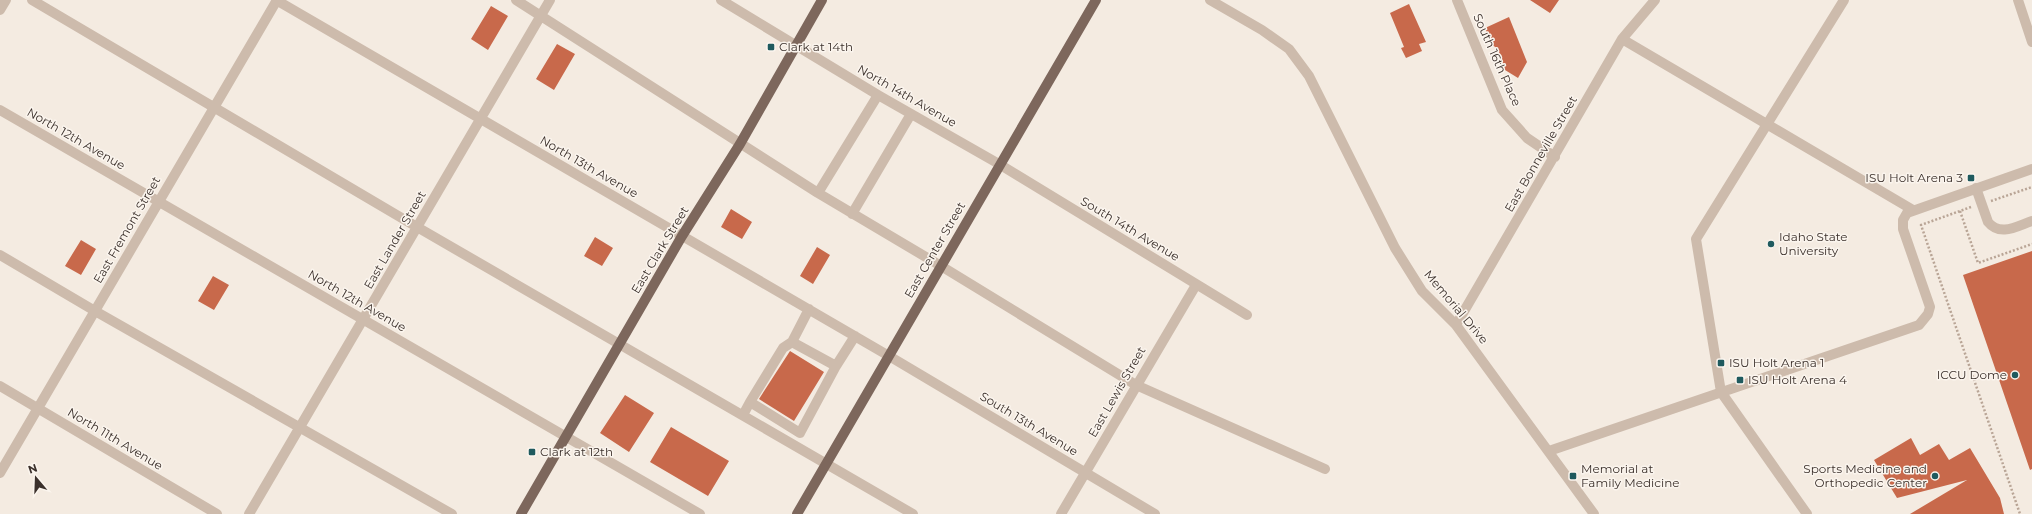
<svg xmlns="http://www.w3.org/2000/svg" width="2032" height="514" viewBox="0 0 2032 514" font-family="Montserrat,sans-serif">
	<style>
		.building { fill: #c8694b }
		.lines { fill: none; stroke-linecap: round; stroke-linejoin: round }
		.path { stroke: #b9a596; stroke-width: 2.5; stroke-dasharray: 2 2; stroke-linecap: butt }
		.minor { stroke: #cdbbac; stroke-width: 10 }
		.major { stroke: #7d675c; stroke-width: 10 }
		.poi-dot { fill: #1f5a5e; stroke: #fbf5ee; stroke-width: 1.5 }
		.labels { text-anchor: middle; stroke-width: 3; stroke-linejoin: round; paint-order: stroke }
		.poi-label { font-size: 12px; fill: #3b302b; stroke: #fbf5ee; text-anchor: start }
		.street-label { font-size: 12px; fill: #3b302b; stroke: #fbf5ee }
	</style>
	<rect width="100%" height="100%" fill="#f4ebe1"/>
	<!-- building -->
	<path class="building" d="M 1530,0 L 1559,0 L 1550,13 Z
		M 1409,4 L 1426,42 L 1419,44 L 1422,51 L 1406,58 L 1401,48 L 1404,47 L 1390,13 Z
		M 491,6 L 508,16 L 488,50 L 471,39 Z
		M 1509,17 L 1527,62 L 1518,78 L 1505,70 L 1498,49 L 1491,44 L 1485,28 Z
		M 557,44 L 575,54 L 554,90 L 536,79 Z
		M 731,209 L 752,222 L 742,239 L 721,227 Z
		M 595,237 L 613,248 L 602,266 L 584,256 Z
		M 81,240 L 96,249 L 81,275 L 65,266 Z
		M 817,247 L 830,255 L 813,284 L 800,276 Z
		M 2032,251 L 2032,469 L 2030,470 L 1963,275 Z
		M 213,276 L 229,285 L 214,310 L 198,301 Z
		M 790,351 L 824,372 L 794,421 L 759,399 Z
		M 625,395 L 654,413 L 629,452 L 600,433 Z
		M 671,427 L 729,461 L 708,496 L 650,462 Z
		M 1911,438 L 1920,455 L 1939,444 L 1949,460 L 1970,448 L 2000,498 L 2004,514 L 1910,514 L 1967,480 L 1897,498 L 1874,460 Z"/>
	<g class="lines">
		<!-- path -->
		<path class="path" d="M 1991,201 L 2032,187
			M 1971,207 L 1921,225 L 2020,514
			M 1960,211 L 1978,263 L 2032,244"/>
		<!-- minor -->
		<path class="minor" d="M 32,0 L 417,227 L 913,514
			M 276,0 L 889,356 L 1155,514
			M 516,0 L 818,193 L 941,266 L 1136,385 L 1325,469
			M 721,0 L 878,95 L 999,164 L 1247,315
			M 1210,0 L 1262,30 L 1289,49 L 1309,76 L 1395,248 L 1422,291 L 1456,325 L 1594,514
			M 1457,0 L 1502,110 L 1527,138 L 1555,157
			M 2018,0 L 2032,42
			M 0,10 L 6,0
			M 1622,39 L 1913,210
			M 0,110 L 700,514
			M 1976,188 L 1988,222 C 2000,237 2017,226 2032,221
			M 818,193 L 878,95
			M 852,214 L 911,114
			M 0,255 L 95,311 L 452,514
			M 1456,325 L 1622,39 L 1655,0
			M 836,366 L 855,336
			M 0,386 L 217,514
			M 750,402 L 783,348 L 792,342
			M 743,415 L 750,402 L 800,433 L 836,366 L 792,342 L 809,309
			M 1549,451 L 1919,325 L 1928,314 L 1930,307 L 1903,229 L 1903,220 L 1907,213 L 2032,169
			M 0,473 L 277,0
			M 249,514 L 550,0
			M 1061,514 L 1196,285
			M 1807,514 L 1721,392 L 1696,239 L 1844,0"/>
		<!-- major -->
		<path class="major" d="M 521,514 L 682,236 L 740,144 L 822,0
			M 797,514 L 1096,0"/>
	</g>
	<!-- markers -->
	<g class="poi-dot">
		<rect x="767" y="43" width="8" height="8" rx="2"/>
		<rect x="1967" y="174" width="8" height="8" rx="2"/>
		<circle cx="1771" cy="244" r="4"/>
		<rect x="1717" y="359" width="8" height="8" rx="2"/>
		<circle cx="2015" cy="375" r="4"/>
		<rect x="1736" y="376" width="8" height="8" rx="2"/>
		<rect x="528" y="448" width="8" height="8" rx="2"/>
		<rect x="1569" y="472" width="8" height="8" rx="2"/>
		<circle cx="1935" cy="476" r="4"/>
	</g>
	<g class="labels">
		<!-- poi labels -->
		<g class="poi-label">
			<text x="779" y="51">Clark at 14th</text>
			<text x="1963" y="182" text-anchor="end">ISU Holt Arena 3</text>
			<text x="1779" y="241">Idaho State<tspan x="1779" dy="14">University</tspan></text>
			<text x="1729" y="367">ISU Holt Arena 1</text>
			<text x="2007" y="379" text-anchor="end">ICCU Dome</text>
			<text x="1748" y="384">ISU Holt Arena 4</text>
			<text x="540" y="456">Clark at 12th</text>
			<text x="1581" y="473">Memorial at<tspan x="1581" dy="14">Family Medicine</tspan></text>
			<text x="1927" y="473" text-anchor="end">Sports Medicine and<tspan x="1927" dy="14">Orthopedic Center</tspan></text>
		</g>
		<!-- street labels -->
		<g class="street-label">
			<text transform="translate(1497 60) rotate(66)" y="4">South 16th Place</text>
			<text transform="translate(907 96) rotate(30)" y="4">North 14th Avenue</text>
			<text transform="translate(76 139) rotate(30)" y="4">North 12th Avenue</text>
			<text transform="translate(1541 154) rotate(-60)" y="4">East Bonneville Street</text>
			<text transform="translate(589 167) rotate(30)" y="4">North 13th Avenue</text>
			<text transform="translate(1130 229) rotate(31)" y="4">South 14th Avenue</text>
			<text transform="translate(127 230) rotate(-60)" y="4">East Fremont Street</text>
			<text transform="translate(395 240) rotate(-60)" y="4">East Lander Street</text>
			<text transform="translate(660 250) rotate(-59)" y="4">East Clark Street</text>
			<text transform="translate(935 250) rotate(-60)" y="4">East Center Street</text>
			<text transform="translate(357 301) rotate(30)" y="4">North 12th Avenue</text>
			<text transform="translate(1456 307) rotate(50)" y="4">Memorial Drive</text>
			<text transform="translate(1117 392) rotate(-60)" y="4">East Lewis Street</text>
			<text transform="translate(1029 424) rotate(31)" y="4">South 13th Avenue</text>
			<text transform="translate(115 439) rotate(31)" y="4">North 11th Avenue</text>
		</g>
	</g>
	<!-- north arrow -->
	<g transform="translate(36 478) rotate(341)" stroke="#fbf5ee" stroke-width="3" paint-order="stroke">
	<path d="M0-3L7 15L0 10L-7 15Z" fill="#3b302b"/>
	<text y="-6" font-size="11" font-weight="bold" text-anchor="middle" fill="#3b302b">N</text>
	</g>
</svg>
